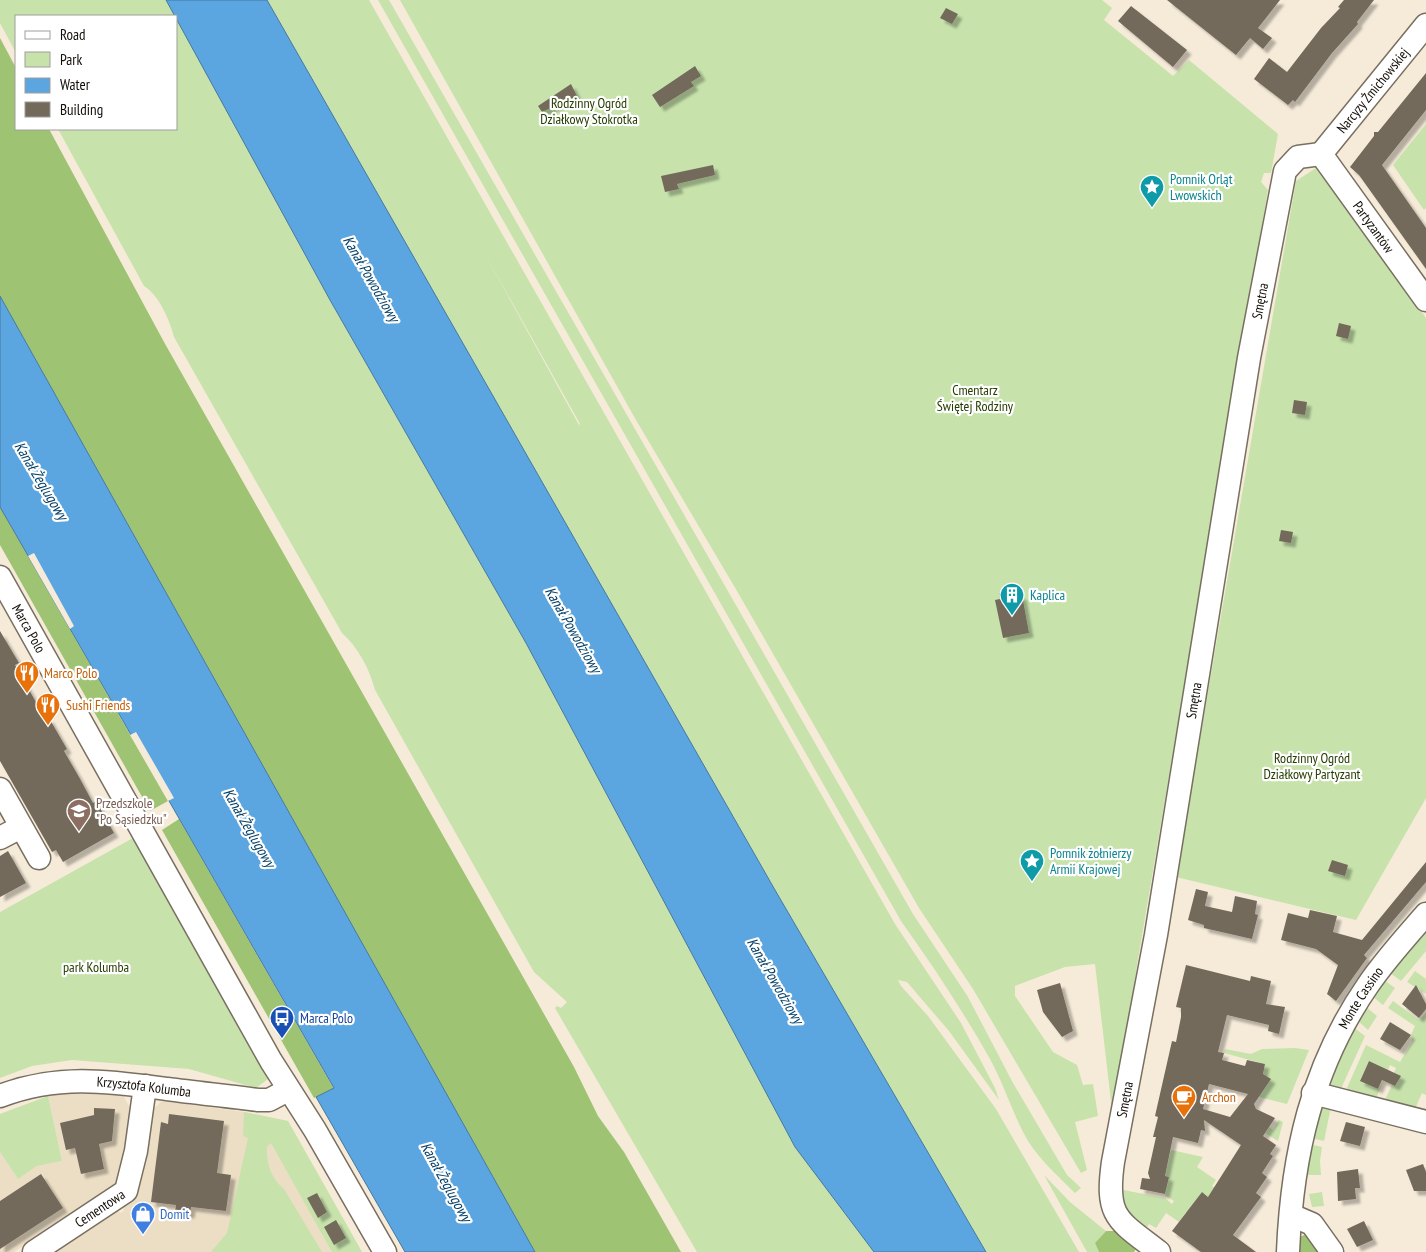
<svg xmlns="http://www.w3.org/2000/svg" width="1426" height="1252" viewBox="0 0 1426 1252" font-family="'PT Sans Narrow',sans-serif">
	<style>
		.built { fill: #ecdec5 }
		.green { fill: #c7e2ab; fill-rule: evenodd }
		.forest { fill: #9ec473 }
		.water { fill: #5ba6e1; stroke: #4578a0 }
		.pier { fill: #f6ebd9 }
		.building { fill: #736a5b; fill-rule: evenodd; filter: url(#shadow) }
		.lines { fill: none; stroke-linecap: round; stroke-linejoin: round }
		.minor-casing { stroke: #786f60; stroke-width: 25 }
		.minor { stroke: #fff; stroke-width: 22 }
		.labels { text-anchor: middle; stroke-width: 4.5; stroke-linejoin: round; paint-order: stroke }
		.street-label { font-size: 14px; fill: #110d07; stroke: #fff }
		.park-label { font-size: 14px; fill: #263d00; stroke: #fff }
		.culture-label { font-size: 14px; fill: #0d838f; stroke: #fff; text-anchor: start }
		.food-label { font-size: 14px; fill: #c56008; stroke: #fff; text-anchor: start }
		.education-label { font-size: 14px; fill: #785e54; stroke: #fff; text-anchor: start }
		.transit-label { font-size: 14px; fill: #164399; stroke: #fff; text-anchor: start }
		.shop-label { font-size: 14px; fill: #366cbe; stroke: #fff; text-anchor: start }
		.water-label { font-size: 15px; font-style: italic; fill: #064168; stroke: #fff }
	</style>
	<defs>
		<filter id="shadow"><feDropShadow dx="4.5" dy="4.5" stdDeviation="1" flood-color="#0004"/></filter>
	</defs>
	<rect width="100%" height="100%" fill="#f6ebd9"/>
	<!-- built -->
	<path class="built" d="M 60,1093 L 123,1095 L 130,1108 L 125,1150 L 115,1187 L 14,1252 L 0,1252 L 0,1152 L 18,1179 L 37,1166 L 62,1161 L 48,1096 Z
		M 162,1101 L 244,1112 L 288,1121 L 362,1252 L 54,1252 L 118,1210 L 120,1213 L 124,1211 L 123,1208 L 135,1200 L 147,1153 L 152,1110 Z"/>
	<!-- green -->
	<path class="green" d="M 0,0 L 166,0 L 175,16 L 16,16 L 16,53 L 0,23 Z
		M 267,0 L 369,0 L 895,924 L 961,1023 L 995,1088 L 999,1100 L 949,1031 L 907,982 L 898,980 L 901,986 L 928,1016 L 996,1109 L 1079,1252 L 986,1252 L 775,890 ZM 480,245 L 580,424 L 579,425 Z
		M 378,0 L 389,0 L 913,914 L 968,997 L 1013,1083 L 1067,1175 L 1081,1188 L 1075,1193 C 1056,1174 1035,1156 1023,1132 C 1011,1108 1003,1083 990,1059 C 963,1011 933,966 901,921 Z
		M 400,0 L 1102,0 L 1112,8 L 1104,20 L 1173,76 L 1189,60 L 1278,134 L 1271,173 L 1264,173 L 1261,182 L 1268,190 L 1137,965 L 1114,1127 L 1095,964 L 1065,967 L 1015,986 L 1015,996 L 1053,1052 L 1077,1065 L 1083,1085 L 1093,1084 L 1098,1116 L 1075,1122 L 1087,1170 L 1081,1173 L 973,989 L 919,908 L 737,591 L 636,420 Z
		M 176,18 L 330,300 L 526,643 L 795,1147 L 874,1252 L 697,1252 L 555,1008 L 557,1006 L 561,1008 L 567,1002 L 534,972 L 375,690 C 370,670 358,647 342,633 L 174,337 C 170,321 159,295 144,286 L 58,129 L 176,129 Z
		M 1426,124 L 1426,208 L 1424,210 L 1393,165 Z
		M 1319,166 L 1426,318 L 1426,798 L 1356,920 L 1176,877 L 1296,181 Z
		M 133,838 L 268,1079 L 256,1088 L 189,1069 L 72,1060 L 32,1066 L 0,1078 L 0,912 Z
		M 1426,929 L 1426,951 L 1401,981 L 1389,972 Z
		M 1415,971 L 1426,979 L 1426,994 L 1407,982 Z
		M 1384,980 L 1395,988 L 1383,1005 L 1372,996 Z
		M 1393,1001 L 1419,1020 L 1426,1013 L 1426,1095 L 1422,1093 L 1414,1111 L 1384,1102 L 1392,1085 L 1395,1086 L 1400,1076 L 1394,1073 L 1396,1068 L 1390,1065 L 1388,1070 L 1369,1061 L 1360,1080 L 1378,1089 L 1384,1081 L 1375,1100 L 1349,1092 L 1347,1088 L 1366,1045 L 1400,1062 L 1412,1042 L 1411,1035 L 1415,1026 L 1388,1008 Z
		M 1365,1006 L 1377,1016 L 1368,1030 L 1357,1020 Z
		M 1353,1027 L 1365,1036 L 1339,1093 L 1328,1085 Z
		M 1295,1048 L 1309,1050 L 1287,1104 L 1259,1097 L 1265,1064 L 1224,1053 L 1225,1049 L 1251,1054 L 1262,1049 Z
		M 48,1096 L 62,1161 L 37,1166 L 18,1179 L 0,1152 L 0,1114 Z
		M 1332,1102 L 1324,1141 L 1311,1138 L 1318,1109 Z
		M 244,1112 L 288,1121 L 362,1252 L 332,1252 L 271,1143 L 267,1147 C 266,1163 271,1178 284,1189 L 322,1252 L 211,1252 L 227,1233 L 248,1138 L 243,1136 Z
		M 1279,1120 L 1283,1122 L 1278,1141 L 1265,1133 L 1269,1127 L 1273,1130 Z
		M 1309,1144 L 1322,1147 L 1320,1161 L 1321,1175 L 1307,1175 Z
		M 1171,1150 L 1203,1157 L 1197,1167 L 1216,1180 L 1212,1186 L 1224,1193 L 1216,1203 L 1202,1192 L 1189,1214 L 1186,1212 L 1179,1222 L 1166,1213 L 1156,1228 L 1149,1224 L 1144,1232 L 1127,1213 L 1118,1189 L 1165,1198 L 1172,1204 L 1174,1201 L 1165,1195 L 1169,1177 L 1165,1176 Z
		M 1044,1175 L 1070,1202 L 1106,1231 L 1095,1243 L 1099,1252 L 1087,1252 Z
		M 1322,1192 L 1324,1206 L 1312,1207 L 1309,1194 Z"/>
	<!-- forest -->
	<path class="forest" d="M 0,38 L 16,68 L 16,129 L 49,129 L 164,342 L 574,1067 L 598,1116 L 624,1152 L 681,1252 L 535,1252 L 0,296 Z
		M 0,507 L 168,801 L 150,811 L 0,545 Z
		M 179,819 L 334,1089 L 314,1098 L 162,830 Z
		M 1106,1231 L 1124,1231 L 1139,1244 L 1134,1252 L 1099,1252 L 1095,1243 Z
		M 1304,1235 L 1308,1235 L 1322,1252 L 1295,1252 L 1300,1237 Z"/>
	<!-- water -->
	<path class="water" d="M 166,0 L 267,0 L 775,890 L 986,1252 L 874,1252 L 795,1147 L 526,643 L 330,300 Z
		M 0,296 L 535,1252 L 405,1252 L 316,1097 L 334,1088 L 0,507 Z"/>
	<!-- pier -->
	<path class="pier" d="M 34,553 L 74,626 L 70,629 L 28,556 Z
		M 136,732 L 174,798 L 168,801 L 130,735 Z"/>
	<!-- building -->
	<path class="building" d="M 1167,0 L 1280,0 L 1258,28 L 1272,38 L 1263,49 L 1250,38 L 1236,55 Z
		M 1344,0 L 1374,0 L 1357,22 L 1358,24 L 1332,53 L 1295,102 L 1293,100 L 1288,105 L 1254,79 L 1269,58 L 1287,72 L 1321,28 L 1340,8 L 1338,7 Z
		M 1131,6 L 1187,50 L 1173,67 L 1118,21 Z
		M 946,8 L 958,14 L 952,24 L 940,18 Z
		M 695,66 L 701,76 L 691,82 L 694,86 L 660,107 L 652,95 Z
		M 1426,73 L 1426,110 L 1382,165 L 1426,228 L 1426,269 L 1359,175 L 1350,167 L 1374,136 L 1374,132 L 1378,132 Z
		M 571,84 L 577,96 L 542,112 L 538,106 Z
		M 713,165 L 715,175 L 677,184 L 679,189 L 665,192 L 661,176 Z
		M 1339,323 L 1351,326 L 1348,339 L 1336,336 Z
		M 1294,400 L 1307,402 L 1305,415 L 1292,413 Z
		M 1281,530 L 1293,532 L 1291,543 L 1279,541 Z
		M 1016,590 L 1017,596 L 1022,595 L 1029,633 L 1003,638 L 995,600 L 1000,599 L 999,593 Z
		M 0,631 L 19,663 L 15,665 L 46,720 L 49,718 L 67,749 L 64,751 L 79,777 L 93,803 L 96,801 L 114,833 L 63,862 L 56,850 L 52,852 L 0,761 Z
		M 8,851 L 26,883 L 0,897 L 0,856 Z
		M 1332,860 L 1348,865 L 1345,876 L 1328,871 Z
		M 1426,862 L 1426,882 L 1364,955 L 1367,958 L 1336,1001 L 1327,994 L 1338,965 L 1316,949 L 1281,940 L 1288,913 L 1308,918 L 1310,910 L 1337,916 L 1333,932 L 1362,940 Z
		M 1196,889 L 1208,892 L 1205,906 L 1232,912 L 1235,896 L 1257,901 L 1255,914 L 1258,915 L 1252,939 L 1204,928 L 1204,925 L 1188,920 Z
		M 1186,965 L 1250,981 L 1251,976 L 1271,981 L 1266,1004 L 1285,1007 L 1279,1034 L 1268,1031 L 1269,1025 L 1227,1015 L 1218,1052 L 1224,1053 L 1222,1060 L 1245,1066 L 1247,1060 L 1265,1064 L 1263,1074 L 1271,1079 L 1254,1104 L 1256,1109 L 1275,1118 L 1263,1136 L 1276,1145 L 1270,1154 L 1273,1156 L 1262,1173 L 1267,1177 L 1256,1193 L 1261,1197 L 1233,1235 L 1256,1252 L 1201,1252 L 1172,1231 L 1202,1192 L 1208,1197 L 1241,1145 L 1204,1120 L 1205,1131 L 1201,1130 L 1198,1143 L 1173,1137 L 1165,1176 L 1169,1177 L 1165,1194 L 1140,1189 L 1142,1178 L 1150,1179 L 1148,1173 L 1156,1137 L 1153,1137 L 1158,1117 L 1155,1116 L 1172,1041 L 1176,1042 L 1181,1017 L 1181,1008 L 1176,1007 ZM 1209,1084 L 1248,1094 L 1230,1117 L 1203,1109 Z
		M 1060,983 L 1073,1031 L 1062,1037 L 1043,1012 L 1037,990 Z
		M 1416,985 L 1426,1004 L 1426,1009 L 1419,1018 L 1402,1004 Z
		M 1390,1022 L 1411,1035 L 1400,1050 L 1380,1039 Z
		M 1369,1061 L 1401,1076 L 1395,1086 L 1382,1080 L 1378,1089 L 1360,1081 Z
		M 94,1108 L 115,1109 L 112,1141 L 99,1144 L 104,1169 L 81,1174 L 75,1148 L 66,1150 L 60,1123 L 94,1115 Z
		M 169,1114 L 224,1121 L 217,1173 L 231,1175 L 226,1211 L 191,1207 L 190,1214 L 175,1212 L 176,1205 L 151,1202 L 161,1122 L 168,1124 Z
		M 1346,1122 L 1365,1127 L 1360,1146 L 1340,1141 Z
		M 1423,1164 L 1426,1172 L 1426,1191 L 1414,1191 L 1406,1170 Z
		M 1358,1169 L 1360,1188 L 1355,1188 L 1356,1199 L 1338,1201 L 1337,1172 Z
		M 41,1174 L 63,1208 L 0,1249 L 0,1201 Z
		M 317,1193 L 327,1212 L 318,1218 L 307,1198 Z
		M 336,1220 L 346,1238 L 334,1245 L 324,1227 Z
		M 1364,1221 L 1373,1240 L 1357,1247 L 1347,1229 Z"/>
	<g class="lines">
		<defs>
			<g id="minor">
				<path id="s1" d="M 1321,154 L 1426,300"/>
				<path id="s2" d="M 1321,154 L 1426,25"/>
				<path id="s3" d="M 0,577 L 271,1061 L 315,1130 L 385,1252"/>
				<path d="M 0,789 L 39,858"/>
				<path d="M 0,838 L 21,827"/>
				<path d="M 1313,1093 L 1426,1122"/>
				<path id="s4" d="M 0,1096 C 58,1074 107,1081 167,1089 C 197,1093 228,1096 258,1100 L 269,1100 L 288,1090"/>
				<path d="M 1291,1215 L 1312,1224 L 1332,1252"/>
				<path id="s5" d="M 34,1252 L 126,1191 L 136,1151 L 145,1086"/>
				<path id="s6" d="M 1159,1252 C 1118,1220 1105,1218 1113,1162 L 1156,935 L 1249,358 L 1285,171 L 1298,157 L 1321,154"/>
				<path id="s7" d="M 1288,1252 C 1292,1155 1312,1066 1368,985 C 1385,960 1406,937 1426,914"/>
			</g>
		</defs>
		<!-- minor casing -->
		<use href="#minor" class="minor-casing"/>
		<!-- minor -->
		<use href="#minor" class="minor"/>
	</g>
	<!-- icons -->
	<defs>
		<symbol id="sight-pin" viewBox="-11 -11 22 30"><path d="M0 17L-7.5 6A9.5 9.5 0 1 1 7.5 6Z" fill="#0f9aa8" stroke="#fff"/><path d="M0-6L1.8-2.2L6-1.7L2.9 1.2L3.7 5.4L0 3.3L-3.7 5.4L-2.9 1.2L-6-1.7L-1.8-2.2Z" fill="#fff"/></symbol>
		<symbol id="building-pin" viewBox="-11 -11 22 30"><path d="M0 17L-7.5 6A9.5 9.5 0 1 1 7.5 6Z" fill="#0f9aa8" stroke="#fff"/><path d="M-4-6H4V6H1V3H-1V6H-4ZM-2.5-4.3h1.7v1.8h-1.7ZM.8-4.3h1.7v1.8H.8ZM-2.5-1h1.7V.8h-1.7ZM.8-1h1.7V.8H.8Z" fill="#fff"/></symbol>
		<symbol id="restaurant-pin" viewBox="-11 -11 22 30"><path d="M0 17L-7.5 6A9.5 9.5 0 1 1 7.5 6Z" fill="#e8710a" stroke="#fff"/><path d="M-5-6h1v4h1v-4h1v4h1v-4h1v5L-1.5 .5V6h-2V.5L-5-1ZM5-6V6H3V1.5H1.5Q1.5-4 5-6Z" fill="#fff"/></symbol>
		<symbol id="school-pin" viewBox="-11 -11 22 30"><path d="M0 17L-7.5 6A9.5 9.5 0 1 1 7.5 6Z" fill="#8d6e63" stroke="#fff"/><path d="M0-5L7-2L0 1L-7-2ZM-4 1L0 2.5L4 1V4Q0 6-4 4Z" fill="#fff"/></symbol>
		<symbol id="bus-pin" viewBox="-11 -11 22 30"><path d="M0 17L-7.5 6A9.5 9.5 0 1 1 7.5 6Z" fill="#1a4fb4" stroke="#fff"/><path d="M-5-6H5V4H4V6H2V4H-2V6H-4V4H-5ZM-3.5-4V0h7V-4ZM-3.5 1.2v1.5H-2V1.2ZM2 1.2v1.5H3.5V1.2Z" fill="#fff"/></symbol>
		<symbol id="cafe-pin" viewBox="-11 -11 22 30"><path d="M0 17L-7.5 6A9.5 9.5 0 1 1 7.5 6Z" fill="#e8710a" stroke="#fff"/><path d="M-5.5-4.5H6V0H3Q3 3.5 0 3.5H-2.5Q-5.5 3.5-5.5 0ZM3-3.2v2h1.7v-2ZM-6 4.5H4V6H-6Z" fill="#fff"/></symbol>
		<symbol id="shop-pin" viewBox="-11 -11 22 30"><path d="M0 17L-7.5 6A9.5 9.5 0 1 1 7.5 6Z" fill="#3f7fe0" stroke="#fff"/><path d="M-5-2.5h2.3a2.7 3.5 0 0 1 5.4 0H5L5.5 6h-11ZM-1.5-2.5h3a1.5 2.3 0 0 0-3 0Z" fill="#fff"/></symbol>
	</defs>
	<g fill-rule="evenodd">
		<use href="#sight-pin" x="1138" y="173" width="28" height="38"/>
		<use href="#building-pin" x="998" y="581" width="28" height="38"/>
		<use href="#restaurant-pin" x="13" y="659" width="28" height="38"/>
		<use href="#restaurant-pin" x="34" y="691" width="28" height="38"/>
		<use href="#school-pin" x="65" y="797" width="28" height="38"/>
		<use href="#sight-pin" x="1018" y="847" width="28" height="38"/>
		<use href="#bus-pin" x="268" y="1004" width="28" height="38"/>
		<use href="#cafe-pin" x="1170" y="1083" width="28" height="38"/>
		<use href="#shop-pin" x="129" y="1200" width="28" height="38"/>
	</g>
	<g class="labels">
		<!-- street labels -->
		<g class="street-label">
			<text dy="5" stroke="none"><textPath href="#s2" startOffset="82">Narcyzy Żmichowskiej</textPath></text>
			<text dy="5" stroke="none"><textPath href="#s1" startOffset="90">Partyzantów</textPath></text>
			<text dy="5" stroke="none"><textPath href="#s6" startOffset="984">Smętna</textPath></text>
			<text dy="5" stroke="none"><textPath href="#s3" startOffset="59">Marca Polo</textPath></text>
			<text dy="5" stroke="none"><textPath href="#s6" startOffset="579">Smętna</textPath></text>
			<text dy="5" stroke="none"><textPath href="#s7" startOffset="268">Monte Cassino</textPath></text>
			<text dy="5" stroke="none"><textPath href="#s4" startOffset="146">Krzysztofa Kolumba</textPath></text>
			<text dy="5" stroke="none"><textPath href="#s6" startOffset="174">Smętna</textPath></text>
			<text dy="5" stroke="none"><textPath href="#s5" startOffset="79">Cementowa</textPath></text>
		</g>
		<!-- park labels -->
		<g class="park-label">
			<text x="589" y="108">Rodzinny Ogród<tspan x="589" dy="16">Działkowy Stokrotka</tspan></text>
			<text x="975" y="395">Cmentarz<tspan x="975" dy="16">Świętej Rodziny</tspan></text>
			<text x="1312" y="763">Rodzinny Ogród<tspan x="1312" dy="16">Działkowy Partyzant</tspan></text>
			<text x="96" y="972">park Kolumba</text>
		</g>
		<!-- culture labels -->
		<g class="culture-label">
			<text x="1170" y="184">Pomnik Orląt<tspan x="1170" dy="16">Lwowskich</tspan></text>
			<text x="1030" y="600">Kaplica</text>
			<text x="1050" y="858">Pomnik żołnierzy<tspan x="1050" dy="16">Armii Krajowej</tspan></text>
		</g>
		<!-- food labels -->
		<g class="food-label">
			<text x="44" y="678">Marco Polo</text>
			<text x="66" y="710">Sushi Friends</text>
			<text x="1202" y="1102">Archon</text>
		</g>
		<!-- education labels -->
		<g class="education-label">
			<text x="96" y="808">Przedszkole<tspan x="96" dy="16">"Po Sąsiedzku"</tspan></text>
		</g>
		<!-- transit labels -->
		<g class="transit-label">
			<text x="300" y="1023">Marca Polo</text>
		</g>
		<!-- shop labels -->
		<g class="shop-label">
			<text x="160" y="1219">Domit</text>
		</g>
		<!-- water labels -->
		<g class="water-label">
			<text transform="translate(371 279) rotate(60)" y="5">Kanał Powodziowy</text>
			<text transform="translate(41 481) rotate(59)" y="5">Kanał Żeglugowy</text>
			<text transform="translate(573 630) rotate(60)" y="5">Kanał Powodziowy</text>
			<text transform="translate(249 828) rotate(60)" y="5">Kanał Żeglugowy</text>
			<text transform="translate(775 981) rotate(60)" y="5">Kanał Powodziowy</text>
			<text transform="translate(446 1182) rotate(61)" y="5">Kanał Żeglugowy</text>
		</g>
	</g>
	<!-- legend -->
	<rect x="15" y="15" width="162" height="115" fill="#ffffff" stroke="#a09e9c"/>
	<rect x="25" y="31" width="25" height="8" fill="#ffffff" stroke="#a09e9c"/>
	<text x="60" y="40" font-size="15" fill="#110d07">Road</text>
	<rect x="25" y="52" width="25" height="15" fill="#c7e2ab" stroke="#a09e9c"/>
	<text x="60" y="65" font-size="15" fill="#110d07">Park</text>
	<rect x="25" y="78" width="25" height="15" fill="#5ba6e1" stroke="#a09e9c"/>
	<text x="60" y="90" font-size="15" fill="#110d07">Water</text>
	<rect x="25" y="102" width="25" height="15" fill="#736a5b" stroke="#a09e9c"/>
	<text x="60" y="115" font-size="15" fill="#110d07">Building</text>
</svg>
